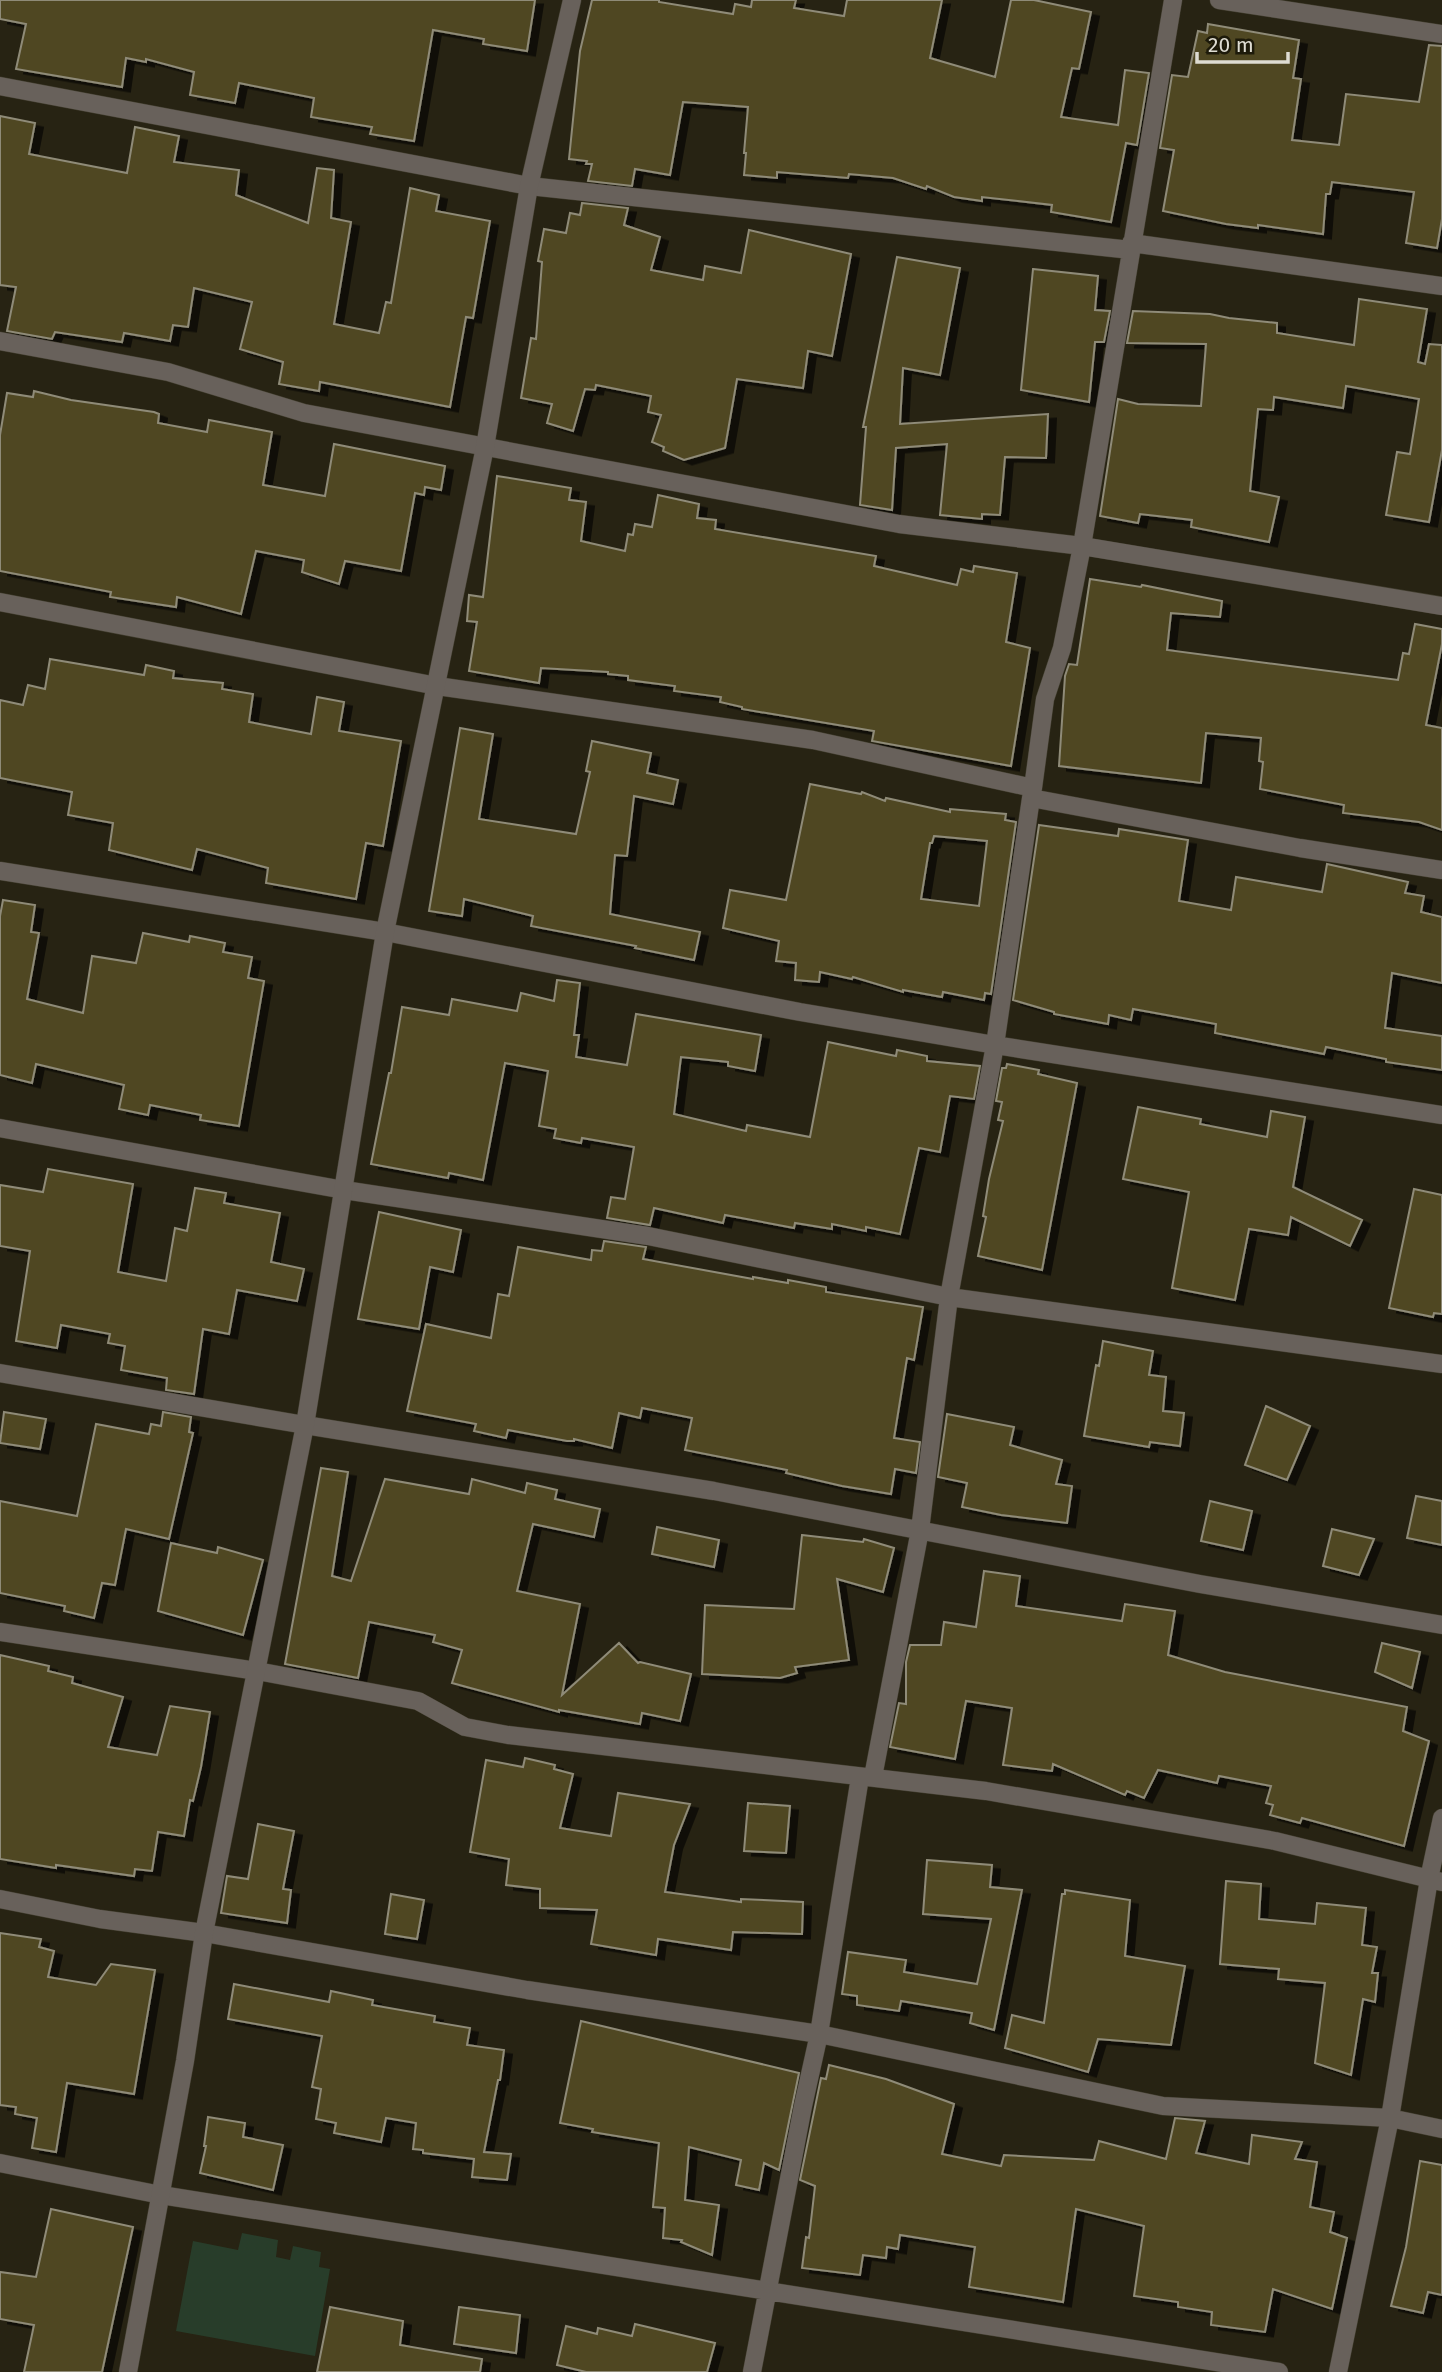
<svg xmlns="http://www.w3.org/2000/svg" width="1442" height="2372" viewBox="0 0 1442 2372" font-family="'Fira Sans',sans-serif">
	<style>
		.green { fill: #283d2a }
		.building { fill: #4f4724; stroke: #8f8b78; stroke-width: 2; fill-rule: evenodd; filter: url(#shadow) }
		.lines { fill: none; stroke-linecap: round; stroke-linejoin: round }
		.minor-casing { stroke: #413d2e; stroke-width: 19 }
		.tertiary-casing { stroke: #413d2e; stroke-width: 19 }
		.minor { stroke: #68615b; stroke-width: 18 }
		.tertiary { stroke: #68615b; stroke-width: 18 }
	</style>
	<defs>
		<filter id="shadow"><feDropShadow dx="8" dy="4.5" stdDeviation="0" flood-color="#0009"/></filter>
	</defs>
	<rect width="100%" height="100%" fill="#272313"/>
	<!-- green -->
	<path class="green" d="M 242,2233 L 278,2240 L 276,2257 L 290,2260 L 293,2246 L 321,2252 L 319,2267 L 330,2269 L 315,2356 L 176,2331 L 193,2241 L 238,2250 Z"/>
	<!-- building -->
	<path class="building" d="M 0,0 L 535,0 L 527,51 L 483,44 L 484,39 L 433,30 L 414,141 L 370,134 L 372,127 L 311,117 L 314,98 L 239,83 L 235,103 L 190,95 L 194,72 L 146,59 L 146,62 L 126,58 L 122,87 L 16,69 L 26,24 L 0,19 Z
		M 592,0 L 659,0 L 659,2 L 733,14 L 735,4 L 751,7 L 752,0 L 796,0 L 794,8 L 844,16 L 847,0 L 942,0 L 930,58 L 995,77 L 1011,0 L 1034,0 L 1091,12 L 1079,69 L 1072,68 L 1061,117 L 1118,125 L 1125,70 L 1149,73 L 1137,145 L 1126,143 L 1111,222 L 1051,212 L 1052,205 L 982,197 L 982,201 L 954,197 L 927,186 L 926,189 L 893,178 L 849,174 L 848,178 L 777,172 L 777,178 L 744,175 L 746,153 L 744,153 L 748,107 L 683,102 L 670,175 L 635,169 L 632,186 L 588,181 L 592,164 L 586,164 L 587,161 L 569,159 L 580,51 Z
		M 1208,24 L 1299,40 L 1293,78 L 1301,79 L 1292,140 L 1339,145 L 1346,94 L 1419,102 L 1429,45 L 1442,46 L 1442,219 L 1437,248 L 1406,243 L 1414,192 L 1332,182 L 1330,194 L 1326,194 L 1323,234 L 1258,225 L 1258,228 L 1226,224 L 1163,211 L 1174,150 L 1160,148 L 1172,75 L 1188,77 L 1198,31 L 1207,33 Z
		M 0,116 L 35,123 L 29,154 L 127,173 L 135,127 L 179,136 L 174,162 L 239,170 L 236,195 L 308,223 L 317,168 L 334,170 L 331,218 L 351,222 L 334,324 L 379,333 L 386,302 L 391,303 L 410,188 L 439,195 L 436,211 L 490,221 L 473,318 L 466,317 L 450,407 L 320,382 L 319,391 L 279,384 L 283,362 L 240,349 L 252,302 L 194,288 L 188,327 L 173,325 L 170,341 L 124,333 L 122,342 L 55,332 L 52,339 L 7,331 L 16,287 L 0,285 Z
		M 582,203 L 628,208 L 624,225 L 660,237 L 651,270 L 703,280 L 705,266 L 741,273 L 749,230 L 851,254 L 832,356 L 808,351 L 803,388 L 737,379 L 725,448 L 684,460 L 663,451 L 664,447 L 652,442 L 661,415 L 648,412 L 651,396 L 596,385 L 595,390 L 585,389 L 573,431 L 547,423 L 552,404 L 521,398 L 531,338 L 536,339 L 542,262 L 538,261 L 544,229 L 566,233 L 570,213 L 580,215 Z
		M 897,257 L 960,268 L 940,375 L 903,368 L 900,424 L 1048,414 L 1046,458 L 1005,457 L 1000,515 L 982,514 L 982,519 L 940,515 L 947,444 L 896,448 L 892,510 L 860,505 L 866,427 L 863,427 Z
		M 1033,269 L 1098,276 L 1095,310 L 1110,311 L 1104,342 L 1095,342 L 1089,402 L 1021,390 Z
		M 1359,299 L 1427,309 L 1418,362 L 1425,364 L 1429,344 L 1442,345 L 1442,450 L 1429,522 L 1386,515 L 1397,452 L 1410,454 L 1419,399 L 1346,386 L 1343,408 L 1274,397 L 1273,410 L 1258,409 L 1250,491 L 1279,497 L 1269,542 L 1191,527 L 1192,520 L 1140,514 L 1138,523 L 1100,516 L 1118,399 L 1138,404 L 1201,406 L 1206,344 L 1127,343 L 1133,311 L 1210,314 L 1229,318 L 1277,323 L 1277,333 L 1354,345 Z
		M 34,391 L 71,400 L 154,412 L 159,414 L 158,423 L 207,432 L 209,420 L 272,432 L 263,485 L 325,496 L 334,444 L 445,466 L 441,490 L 425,487 L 424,495 L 415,493 L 401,571 L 345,561 L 339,584 L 302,572 L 304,560 L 256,551 L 241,614 L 177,597 L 176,607 L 110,597 L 111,592 L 0,571 L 0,435 L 7,393 L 33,397 Z
		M 497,476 L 571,488 L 569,500 L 586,502 L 581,541 L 625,551 L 628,534 L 633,535 L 635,524 L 652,527 L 658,495 L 699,504 L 697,518 L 716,520 L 715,529 L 876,556 L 874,566 L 957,585 L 961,569 L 973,572 L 974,566 L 1017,573 L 1006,642 L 1030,648 L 1011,766 L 872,741 L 874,731 L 742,709 L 742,707 L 720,702 L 721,697 L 674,691 L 675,686 L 628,680 L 628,676 L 608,674 L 608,672 L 541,668 L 539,683 L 469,671 L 477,622 L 467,621 L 469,595 L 483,597 Z
		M 1090,579 L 1141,587 L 1142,585 L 1222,601 L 1220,617 L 1171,613 L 1167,650 L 1398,680 L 1403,653 L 1409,654 L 1415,624 L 1442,629 L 1442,644 L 1426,725 L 1442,728 L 1442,830 L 1419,822 L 1343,813 L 1344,805 L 1260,789 L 1263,762 L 1259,761 L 1261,738 L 1206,733 L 1201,783 L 1059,766 L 1065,676 L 1069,664 L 1077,665 Z
		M 50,659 L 144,675 L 146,665 L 174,671 L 173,678 L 223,683 L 222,689 L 253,694 L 249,722 L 311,734 L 317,697 L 344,702 L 339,731 L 401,741 L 383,846 L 366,843 L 356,899 L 266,883 L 268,868 L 197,849 L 192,870 L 109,850 L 113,823 L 68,815 L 72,792 L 0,778 L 0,700 L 23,705 L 28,685 L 45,689 Z
		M 460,728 L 493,734 L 479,819 L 576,834 L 590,772 L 586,771 L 592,741 L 651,753 L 647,773 L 678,780 L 673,804 L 634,796 L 627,856 L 615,855 L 610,914 L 700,932 L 694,960 L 635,948 L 636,946 L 531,926 L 533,916 L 464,899 L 462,916 L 429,911 Z
		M 810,784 L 861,794 L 862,792 L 885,801 L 886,798 L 950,812 L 950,809 L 1006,814 L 1005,820 L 1016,822 L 991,994 L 985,993 L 984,1000 L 943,992 L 942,997 L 903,990 L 903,992 L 853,977 L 852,979 L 820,972 L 819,982 L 795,980 L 796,963 L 776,961 L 779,941 L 723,928 L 730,890 L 786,900 ZM 934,836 L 987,841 L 979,906 L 921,899 L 930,843 L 932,843 Z
		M 1039,825 L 1118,836 L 1119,829 L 1188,840 L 1179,901 L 1231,910 L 1236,877 L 1322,892 L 1327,864 L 1408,882 L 1405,893 L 1424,896 L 1421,912 L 1442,917 L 1442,983 L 1392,973 L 1385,1028 L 1442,1036 L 1442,1070 L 1386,1062 L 1386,1059 L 1326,1047 L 1324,1054 L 1215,1033 L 1216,1024 L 1133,1009 L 1131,1020 L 1109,1015 L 1108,1024 L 1054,1014 L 1054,1012 L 1013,1000 Z
		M 3,900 L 35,905 L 31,932 L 39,933 L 27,999 L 83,1013 L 92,956 L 136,963 L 143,933 L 189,942 L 190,936 L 225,943 L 223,952 L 252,957 L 248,978 L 264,981 L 239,1126 L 200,1120 L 201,1115 L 150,1105 L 148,1115 L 119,1109 L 124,1085 L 36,1064 L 32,1083 L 0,1075 L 0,916 Z
		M 557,980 L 580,983 L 574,1035 L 579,1035 L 576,1057 L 627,1065 L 636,1014 L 761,1035 L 755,1071 L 728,1066 L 728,1062 L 681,1057 L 674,1114 L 746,1131 L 747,1125 L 810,1137 L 828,1042 L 896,1056 L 897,1050 L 927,1056 L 927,1061 L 980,1066 L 974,1099 L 950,1096 L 940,1152 L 919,1148 L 900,1234 L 866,1227 L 866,1231 L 832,1224 L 832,1229 L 795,1223 L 794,1228 L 725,1215 L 723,1223 L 654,1208 L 650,1225 L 607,1218 L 611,1197 L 625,1199 L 634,1147 L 582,1138 L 581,1143 L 554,1138 L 556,1129 L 539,1126 L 548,1071 L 505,1063 L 483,1180 L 449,1173 L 448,1178 L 371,1164 L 389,1073 L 391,1073 L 402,1007 L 449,1015 L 452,999 L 517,1011 L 521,993 L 554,1001 Z
		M 1007,1064 L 1039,1070 L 1038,1074 L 1077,1083 L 1042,1270 L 978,1256 L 986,1217 L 983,1216 L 989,1179 L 1003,1121 L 998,1120 L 1002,1102 L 996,1101 L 1002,1068 L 1006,1068 Z
		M 1138,1107 L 1201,1119 L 1200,1124 L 1267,1137 L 1271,1111 L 1305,1117 L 1293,1187 L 1362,1220 L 1350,1246 L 1291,1217 L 1288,1235 L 1249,1229 L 1235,1300 L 1172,1288 L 1189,1192 L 1123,1179 Z
		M 48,1169 L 133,1184 L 118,1272 L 166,1281 L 175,1228 L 187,1231 L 195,1188 L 226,1193 L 224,1203 L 280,1213 L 271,1262 L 304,1269 L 297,1301 L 237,1290 L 229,1334 L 203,1329 L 194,1394 L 166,1390 L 167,1378 L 121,1370 L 125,1346 L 108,1343 L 110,1334 L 61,1325 L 57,1348 L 16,1341 L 30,1251 L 0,1246 L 0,1185 L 43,1192 Z
		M 1414,1189 L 1442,1195 L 1442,1314 L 1434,1313 L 1433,1317 L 1389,1308 Z
		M 379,1212 L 461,1230 L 453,1272 L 430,1267 L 419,1329 L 358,1319 Z
		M 604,1241 L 646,1247 L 643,1259 L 753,1279 L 753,1277 L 788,1283 L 788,1280 L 826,1287 L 826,1292 L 923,1307 L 914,1360 L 907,1358 L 894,1438 L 920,1442 L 916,1473 L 895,1469 L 891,1494 L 842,1486 L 786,1473 L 787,1470 L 685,1450 L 692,1418 L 642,1408 L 640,1418 L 619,1413 L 612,1448 L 574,1439 L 574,1441 L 567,1441 L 508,1430 L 506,1438 L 474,1431 L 476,1424 L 407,1411 L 426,1324 L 491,1338 L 498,1294 L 509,1296 L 518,1247 L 591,1260 L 592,1250 L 602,1251 Z
		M 1103,1341 L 1153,1351 L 1149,1375 L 1166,1377 L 1163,1411 L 1184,1413 L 1180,1446 L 1150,1442 L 1149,1447 L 1084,1436 L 1096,1365 L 1099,1366 Z
		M 1266,1406 L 1310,1426 L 1287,1480 L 1245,1465 Z
		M 4,1412 L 46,1419 L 40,1449 L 0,1443 Z
		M 163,1412 L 191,1417 L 189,1432 L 193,1433 L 169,1539 L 126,1529 L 115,1585 L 102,1583 L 94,1618 L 64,1611 L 65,1606 L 0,1593 L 0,1501 L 77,1516 L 96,1424 L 149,1434 L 151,1424 L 161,1426 Z
		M 947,1414 L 1014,1427 L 1010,1445 L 1062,1460 L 1056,1484 L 1072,1486 L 1067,1523 L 1001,1515 L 962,1507 L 967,1483 L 938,1477 Z
		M 321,1468 L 348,1472 L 332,1576 L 351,1581 L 385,1479 L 469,1494 L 472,1479 L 525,1493 L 527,1483 L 557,1490 L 555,1499 L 600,1509 L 594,1537 L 533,1524 L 517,1591 L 580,1604 L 562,1695 L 619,1643 L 638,1663 L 640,1662 L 691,1674 L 680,1721 L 642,1713 L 640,1724 L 559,1710 L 559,1712 L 452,1683 L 462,1650 L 433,1642 L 435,1635 L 369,1622 L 358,1678 L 285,1664 Z
		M 1416,1496 L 1442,1501 L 1442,1545 L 1407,1538 Z
		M 1210,1501 L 1252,1511 L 1243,1550 L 1201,1541 Z
		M 657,1527 L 719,1540 L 714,1567 L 652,1554 Z
		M 1332,1529 L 1374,1539 L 1359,1575 L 1323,1566 Z
		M 802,1535 L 863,1542 L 864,1539 L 894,1548 L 883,1592 L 837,1579 L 849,1660 L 795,1667 L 797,1673 L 780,1678 L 702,1674 L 705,1605 L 794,1609 Z
		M 171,1543 L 217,1553 L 218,1547 L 263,1560 L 243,1635 L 158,1611 Z
		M 984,1571 L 1020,1576 L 1016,1606 L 1122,1621 L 1125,1604 L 1175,1611 L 1168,1655 L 1225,1672 L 1407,1707 L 1403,1731 L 1429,1741 L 1404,1846 L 1302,1818 L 1300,1823 L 1270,1815 L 1273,1805 L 1266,1803 L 1271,1786 L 1219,1776 L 1217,1783 L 1158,1770 L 1144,1798 L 1127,1791 L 1125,1795 L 1053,1764 L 1052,1771 L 1003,1765 L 1012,1708 L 966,1701 L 955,1759 L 890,1747 L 899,1703 L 906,1704 L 906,1662 L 910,1645 L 941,1645 L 944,1622 L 976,1627 Z
		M 1382,1643 L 1420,1652 L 1412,1688 L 1375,1672 Z
		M 0,1655 L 49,1666 L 48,1671 L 73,1677 L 72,1683 L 123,1697 L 108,1747 L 157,1755 L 170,1706 L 210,1712 L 201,1767 L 193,1801 L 190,1800 L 184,1836 L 158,1832 L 152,1871 L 135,1869 L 134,1876 L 56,1865 L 56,1868 L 0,1859 Z
		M 525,1758 L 555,1765 L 554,1769 L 573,1774 L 560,1828 L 611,1836 L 618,1793 L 690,1804 L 674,1845 L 665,1892 L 741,1902 L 741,1899 L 803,1902 L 802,1934 L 733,1932 L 731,1950 L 658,1939 L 656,1955 L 591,1944 L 597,1910 L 540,1908 L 540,1889 L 506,1885 L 509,1859 L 470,1852 L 486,1760 L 523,1767 Z
		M 748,1803 L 790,1806 L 786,1853 L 744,1851 Z
		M 258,1824 L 294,1831 L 283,1889 L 291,1890 L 287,1923 L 221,1913 L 227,1876 L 248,1879 Z
		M 927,1860 L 992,1865 L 990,1887 L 1022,1890 L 994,2030 L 970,2023 L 972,2013 L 901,2001 L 899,2011 L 857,2005 L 857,1996 L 842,1994 L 848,1952 L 906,1960 L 904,1972 L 977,1984 L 991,1919 L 923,1914 Z
		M 1226,1881 L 1261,1884 L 1259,1919 L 1315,1924 L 1317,1903 L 1366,1908 L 1362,1945 L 1377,1947 L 1372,1973 L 1378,1973 L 1375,2002 L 1363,1999 L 1351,2075 L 1315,2063 L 1325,1983 L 1278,1979 L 1279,1969 L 1220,1964 Z
		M 1065,1890 L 1130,1900 L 1125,1956 L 1185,1966 L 1171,2045 L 1098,2039 L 1088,2072 L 1005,2048 L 1012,2015 L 1044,2023 L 1062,1894 L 1065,1894 Z
		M 391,1894 L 424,1900 L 417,1939 L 385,1934 Z
		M 0,1933 L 41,1939 L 39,1947 L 54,1951 L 48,1977 L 96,1985 L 111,1964 L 155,1970 L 134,2094 L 67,2083 L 56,2152 L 32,2148 L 37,2118 L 15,2114 L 16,2107 L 0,2105 Z
		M 234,1984 L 329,2002 L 331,1991 L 373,2000 L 372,2005 L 435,2016 L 434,2022 L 470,2028 L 467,2045 L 504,2050 L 500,2080 L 498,2080 L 484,2152 L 511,2154 L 507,2180 L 472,2177 L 474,2159 L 423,2153 L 423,2150 L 413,2149 L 416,2123 L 386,2118 L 381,2142 L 334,2133 L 336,2123 L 316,2119 L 321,2089 L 312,2087 L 322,2036 L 228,2019 Z
		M 581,2021 L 799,2073 L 779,2170 L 764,2163 L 759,2190 L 736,2185 L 741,2160 L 689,2147 L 685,2200 L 719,2205 L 712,2255 L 681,2242 L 682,2240 L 663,2238 L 665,2208 L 653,2207 L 659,2143 L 592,2132 L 593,2129 L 560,2123 Z
		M 829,2065 L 886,2079 L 954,2104 L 942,2154 L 1001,2166 L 1004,2155 L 1094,2160 L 1099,2141 L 1166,2159 L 1175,2118 L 1205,2121 L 1196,2153 L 1249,2164 L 1252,2135 L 1302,2142 L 1295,2159 L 1317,2162 L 1310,2207 L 1334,2212 L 1330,2232 L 1347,2238 L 1332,2309 L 1273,2289 L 1265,2332 L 1211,2325 L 1212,2312 L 1178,2307 L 1178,2302 L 1134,2296 L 1144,2226 L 1076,2209 L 1063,2302 L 969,2287 L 975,2247 L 900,2235 L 898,2249 L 887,2247 L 886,2258 L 863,2255 L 860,2275 L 802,2268 L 806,2237 L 809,2238 L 815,2186 L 800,2180 L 821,2078 L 826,2079 Z
		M 208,2117 L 245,2123 L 243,2137 L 283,2145 L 273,2190 L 200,2173 L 206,2146 L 204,2146 Z
		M 1420,2161 L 1442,2165 L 1442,2295 L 1428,2292 L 1423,2313 L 1391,2306 L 1406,2247 Z
		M 51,2209 L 133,2227 L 102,2372 L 24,2372 L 34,2325 L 0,2319 L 0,2272 L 36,2277 Z
		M 330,2307 L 403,2321 L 400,2345 L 482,2359 L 480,2372 L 317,2372 Z
		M 459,2307 L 520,2315 L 516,2353 L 454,2344 Z
		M 635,2324 L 715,2343 L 707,2372 L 586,2372 L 557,2365 L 566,2326 L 597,2334 L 598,2328 L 632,2336 Z"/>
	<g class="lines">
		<defs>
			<path id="minor" d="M 1219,0 L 1442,34
				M 0,86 L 529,186 L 1131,250
				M 1131,243 L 1442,286
				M 0,341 L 168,372 L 304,413 L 899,524 L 1082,546 L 1442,606
				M 0,602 L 437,686 L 813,740 L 1033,788 L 1031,798 L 1300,848 L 1442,870
				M 1033,788 L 1045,699 L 1062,648 L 1082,546 L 1173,0
				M 0,871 L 385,932 L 800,1012 L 995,1045 L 1442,1115
				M 0,1128 L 344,1190 L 648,1236 L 949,1297 L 1442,1364
				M 305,1425 L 714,1491 L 1200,1584 L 1442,1625
				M 0,1632 L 257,1671 L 418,1701 L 465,1727 L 508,1735 L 986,1791 L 1275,1841 L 1442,1882
				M 873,1777 L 920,1530 L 949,1297 L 995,1045 L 1031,798
				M 0,1899 L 100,1919 L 204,1933 L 527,1990 L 819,2034 L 1163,2106 L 1390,2118 L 1442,2129
				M 0,2163 L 161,2195 L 1279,2372
				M 752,2372 L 803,2106 L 819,2034 L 860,1777
				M 1338,2372 L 1390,2118 L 1429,1879 L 1442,1818"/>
			<path id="tertiary" d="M 0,1373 L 305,1425
				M 128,2372 L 185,2061 L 204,1933 L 305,1425 L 385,932 L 485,447 L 529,186 L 572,0"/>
		</defs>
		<!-- minor casing -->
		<use href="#minor" class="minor-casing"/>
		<!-- tertiary casing -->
		<use href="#tertiary" class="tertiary-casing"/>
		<!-- minor -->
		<use href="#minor" class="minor"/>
		<!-- tertiary -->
		<use href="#tertiary" class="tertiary"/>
	</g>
	<!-- scale -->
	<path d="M1197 52v10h91v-10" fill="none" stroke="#dedcd2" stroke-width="3.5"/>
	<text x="1208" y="52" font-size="21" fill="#dedcd2" stroke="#1d1a0a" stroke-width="5" paint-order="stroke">20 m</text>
</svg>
